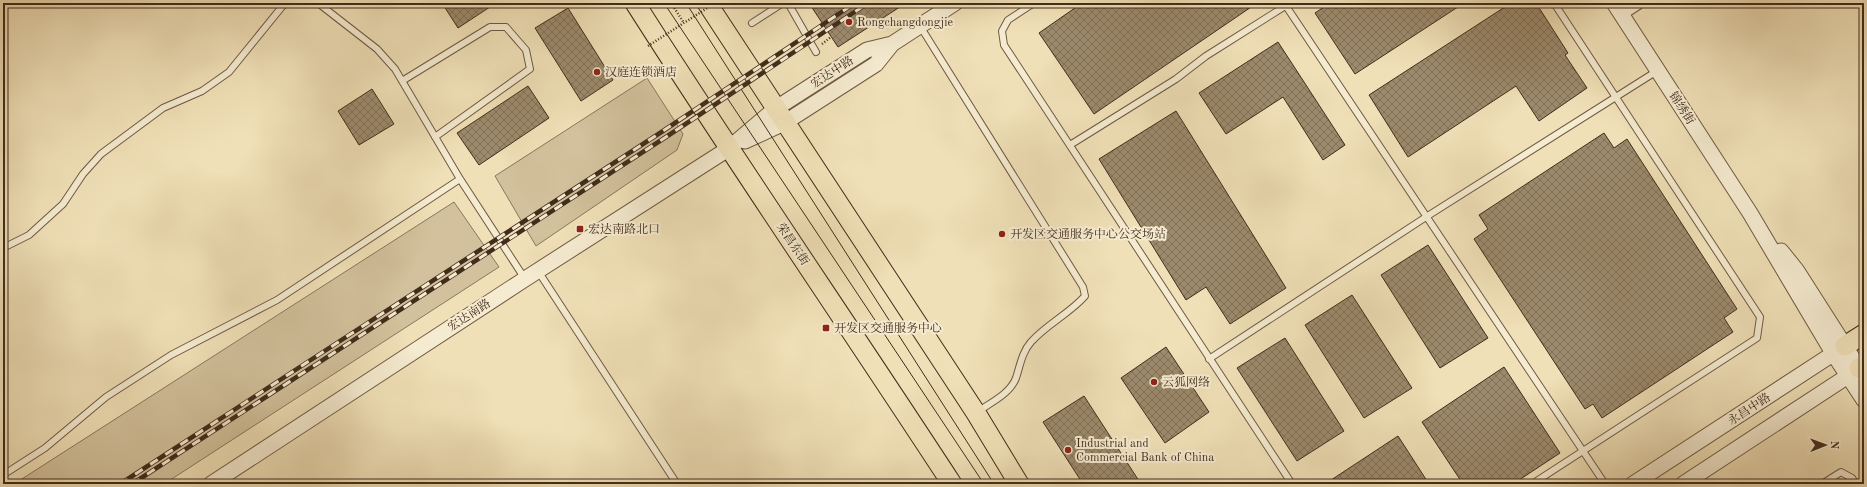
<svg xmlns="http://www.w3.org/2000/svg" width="1867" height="487" viewBox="0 0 1867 487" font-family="'Old Standard TT','Noto Serif SC',serif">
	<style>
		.green { fill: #d2c19c; stroke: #8a765c }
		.building { fill: url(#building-cross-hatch); stroke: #422c1b }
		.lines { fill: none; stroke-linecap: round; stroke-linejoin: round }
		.service-casing { stroke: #6e5942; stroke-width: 8 }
		.minor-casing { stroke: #6e5942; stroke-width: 14 }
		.tertiary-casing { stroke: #6e5942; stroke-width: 17 }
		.primary-casing { stroke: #422c1b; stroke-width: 21 }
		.path { stroke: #422c1b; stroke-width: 2.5; stroke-dasharray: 1 2; stroke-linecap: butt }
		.service { stroke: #f5ebd0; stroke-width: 6 }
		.minor { stroke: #f5ebd0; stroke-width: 12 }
		.tertiary { stroke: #f5ebd0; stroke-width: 15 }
		.primary { stroke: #f0e0b7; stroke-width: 19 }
		.tram { stroke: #422c1b; stroke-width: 1 }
		.rail-casing { stroke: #422c1b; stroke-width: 4.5 }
		.rail { stroke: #f5ebd0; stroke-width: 3; stroke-dasharray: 9; stroke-linecap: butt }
		.path-bridge { stroke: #422c1b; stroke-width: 2.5; stroke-dasharray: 1 2; stroke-linecap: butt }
		.poi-dot { fill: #8f2418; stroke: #f5ebd0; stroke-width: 1.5 }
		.labels { text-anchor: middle; stroke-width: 4; stroke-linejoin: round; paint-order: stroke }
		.poi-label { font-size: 12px; fill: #422c1b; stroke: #f5ebd0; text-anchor: start }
		.street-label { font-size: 12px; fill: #422c1b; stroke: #f5ebd0 }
	</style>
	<defs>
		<pattern id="building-cross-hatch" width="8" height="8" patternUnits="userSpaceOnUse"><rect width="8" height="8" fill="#9c8a6c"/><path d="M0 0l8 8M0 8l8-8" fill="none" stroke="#817158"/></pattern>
	</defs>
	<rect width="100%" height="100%" fill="#f0e0b7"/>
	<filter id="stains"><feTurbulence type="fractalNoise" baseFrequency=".005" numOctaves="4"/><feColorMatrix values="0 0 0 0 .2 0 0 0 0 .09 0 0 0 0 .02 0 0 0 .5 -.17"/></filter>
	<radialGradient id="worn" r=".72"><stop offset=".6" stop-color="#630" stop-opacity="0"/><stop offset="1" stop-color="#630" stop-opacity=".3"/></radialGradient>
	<!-- green -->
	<path class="green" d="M 647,78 L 683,134 L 677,150 L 536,246 L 495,176 Z
		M 454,202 L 499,267 L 164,484 L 14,484 Z"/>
	<!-- building -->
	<path class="building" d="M 442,3 L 496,3 L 458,28 Z
		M 809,3 L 906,3 L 838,47 Z
		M 1082,3 L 1257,3 L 1094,114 L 1039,33 Z
		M 1330,3 L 1464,3 L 1355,74 L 1315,13 Z
		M 1511,3 L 1536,3 L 1568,53 L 1565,55 L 1587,88 L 1539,121 L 1516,86 L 1408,157 L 1369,95 Z
		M 568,8 L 613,80 L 581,101 L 535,28 Z
		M 1278,42 L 1345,145 L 1323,160 L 1283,97 L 1226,134 L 1199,93 Z
		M 528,86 L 549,118 L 479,165 L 457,133 Z
		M 372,89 L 394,124 L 359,145 L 338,111 Z
		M 1176,111 L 1286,288 L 1230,324 L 1206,287 L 1186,300 L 1099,159 Z
		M 1604,133 L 1614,148 L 1627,139 L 1737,309 L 1724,318 L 1733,332 L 1602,418 L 1593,404 L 1585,409 L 1474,239 L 1488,229 L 1479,215 Z
		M 1428,245 L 1488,338 L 1440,368 L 1381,275 Z
		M 1352,295 L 1412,388 L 1364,418 L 1305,325 Z
		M 1285,338 L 1344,431 L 1297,461 L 1237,368 Z
		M 1166,347 L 1209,412 L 1165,443 L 1121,378 Z
		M 1504,367 L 1560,453 L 1513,484 L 1463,484 L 1422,422 Z
		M 1084,396 L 1141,484 L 1083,484 L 1043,422 Z
		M 1398,436 L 1429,484 L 1325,484 Z"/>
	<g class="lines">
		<defs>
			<path id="service" d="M 318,3 L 377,49 L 395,69 L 460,179 L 525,279
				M 788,3 L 816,52
				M 1034,3 L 1008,20 L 1002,31 L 1004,45 L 1292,484
				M 1284,3 L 1605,484
				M 752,23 L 783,3
				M 920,26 L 1083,287 L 1085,296 C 1069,314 1047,324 1031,342 C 1022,352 1020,366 1016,378 C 1010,394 990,403 977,412
				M 402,81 L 490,27 L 506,27 L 526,50 L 530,69 L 435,137
				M 1070,145 L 1176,79 L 1206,56 L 1290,3
				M 3,248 L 29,235 L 63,204 L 83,174 L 101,154 L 163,108 L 202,91 L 229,72 L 285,3
				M 538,271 L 677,484
				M 1209,359 L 1426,217 L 1657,71
				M 3,475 L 45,448 L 106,397 L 171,355 L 277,300 L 460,179
				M 1532,484 L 1757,338 L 1760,317 L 1554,3
				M 1822,484 L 1841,472 L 1852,478 L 1856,484"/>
			<path id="minor" d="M 1621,14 L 1638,3"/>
			<path id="tertiary" d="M 1614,3 L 1750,213 L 1833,353 L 1864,400
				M 745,141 L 784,123 L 876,64 L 892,44 L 955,3
				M 1781,251 L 1797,271 L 1864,376
				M 211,484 L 525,279 L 728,149 L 775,109 L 867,50 L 892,44
				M 1633,484 L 1842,348
				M 1683,484 L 1857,370"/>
			<path id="primary" d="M 635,3 C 738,165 847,323 952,484
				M 707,3 L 976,413 L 1019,484
				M 1845,346 L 1864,334
				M 1859,368 L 1864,365"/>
		</defs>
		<!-- service casing -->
		<use href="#service" class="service-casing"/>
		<!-- minor casing -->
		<use href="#minor" class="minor-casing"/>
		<!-- tertiary casing -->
		<use href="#tertiary" class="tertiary-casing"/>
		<!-- primary casing -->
		<use href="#primary" class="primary-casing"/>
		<!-- path -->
		<path class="path" d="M 671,3 L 684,23
			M 822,44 L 831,37"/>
		<!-- service -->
		<use href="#service" class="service"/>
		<!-- minor -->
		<use href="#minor" class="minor"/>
		<!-- tertiary -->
		<use href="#tertiary" class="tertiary"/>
		<!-- primary -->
		<use href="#primary" class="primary"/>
		<!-- tram -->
		<path class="tram" d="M 664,3 L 984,484
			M 686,3 L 994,484"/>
		<defs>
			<path id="rail" d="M 120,484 L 663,131 L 855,3
				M 132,484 L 666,137 L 868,3"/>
		</defs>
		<!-- rail casing -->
		<use href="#rail" class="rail-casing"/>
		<!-- rail -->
		<use href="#rail" class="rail"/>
		<!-- path-bridge -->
		<path class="path-bridge" d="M 648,46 L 715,3"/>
	</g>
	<!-- markers -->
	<g class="poi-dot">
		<circle cx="849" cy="22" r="4"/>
		<circle cx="597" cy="72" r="4"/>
		<rect x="576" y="225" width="8" height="8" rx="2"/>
		<circle cx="1002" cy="234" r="4"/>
		<rect x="822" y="324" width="8" height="8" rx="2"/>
		<circle cx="1154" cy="382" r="4"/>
		<circle cx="1068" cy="450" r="4"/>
	</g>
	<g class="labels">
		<!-- poi labels -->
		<g class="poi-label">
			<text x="857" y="26">Rongchangdongjie</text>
			<text x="605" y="76">汉庭连锁酒店</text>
			<text x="588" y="233">宏达南路北口</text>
			<text x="1010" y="238">开发区交通服务中心公交场站</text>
			<text x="834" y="332">开发区交通服务中心</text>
			<text x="1162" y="386">云狐网络</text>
			<text x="1076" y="447">Industrial and<tspan x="1076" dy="14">Commercial Bank of China</tspan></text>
		</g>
		<!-- street labels -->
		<g class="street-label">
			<text transform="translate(832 72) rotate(-33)" y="4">宏达中路</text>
			<text transform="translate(1682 108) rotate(57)" y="4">锦绣街</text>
			<text transform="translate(793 244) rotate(56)" y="4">荣昌东街</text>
			<text transform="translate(469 315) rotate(-33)" y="4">宏达南路</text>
			<text transform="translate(1749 409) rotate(-33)" y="4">永昌中路</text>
		</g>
	</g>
	<!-- margin -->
	<rect width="1867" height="487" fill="none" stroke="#f0e0b7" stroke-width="16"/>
	<rect x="4" y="4" width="1859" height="479" fill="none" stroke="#422c1b" stroke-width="2"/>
	<rect x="8" y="8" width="1851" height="471" fill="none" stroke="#422c1b"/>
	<!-- north arrow -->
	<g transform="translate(1825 445) rotate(89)" stroke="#f5ebd0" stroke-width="3" paint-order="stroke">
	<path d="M0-3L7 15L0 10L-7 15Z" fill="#422c1b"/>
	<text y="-6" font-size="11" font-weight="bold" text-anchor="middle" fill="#422c1b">N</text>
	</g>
	<rect width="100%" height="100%" filter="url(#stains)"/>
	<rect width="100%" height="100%" fill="url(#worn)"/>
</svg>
